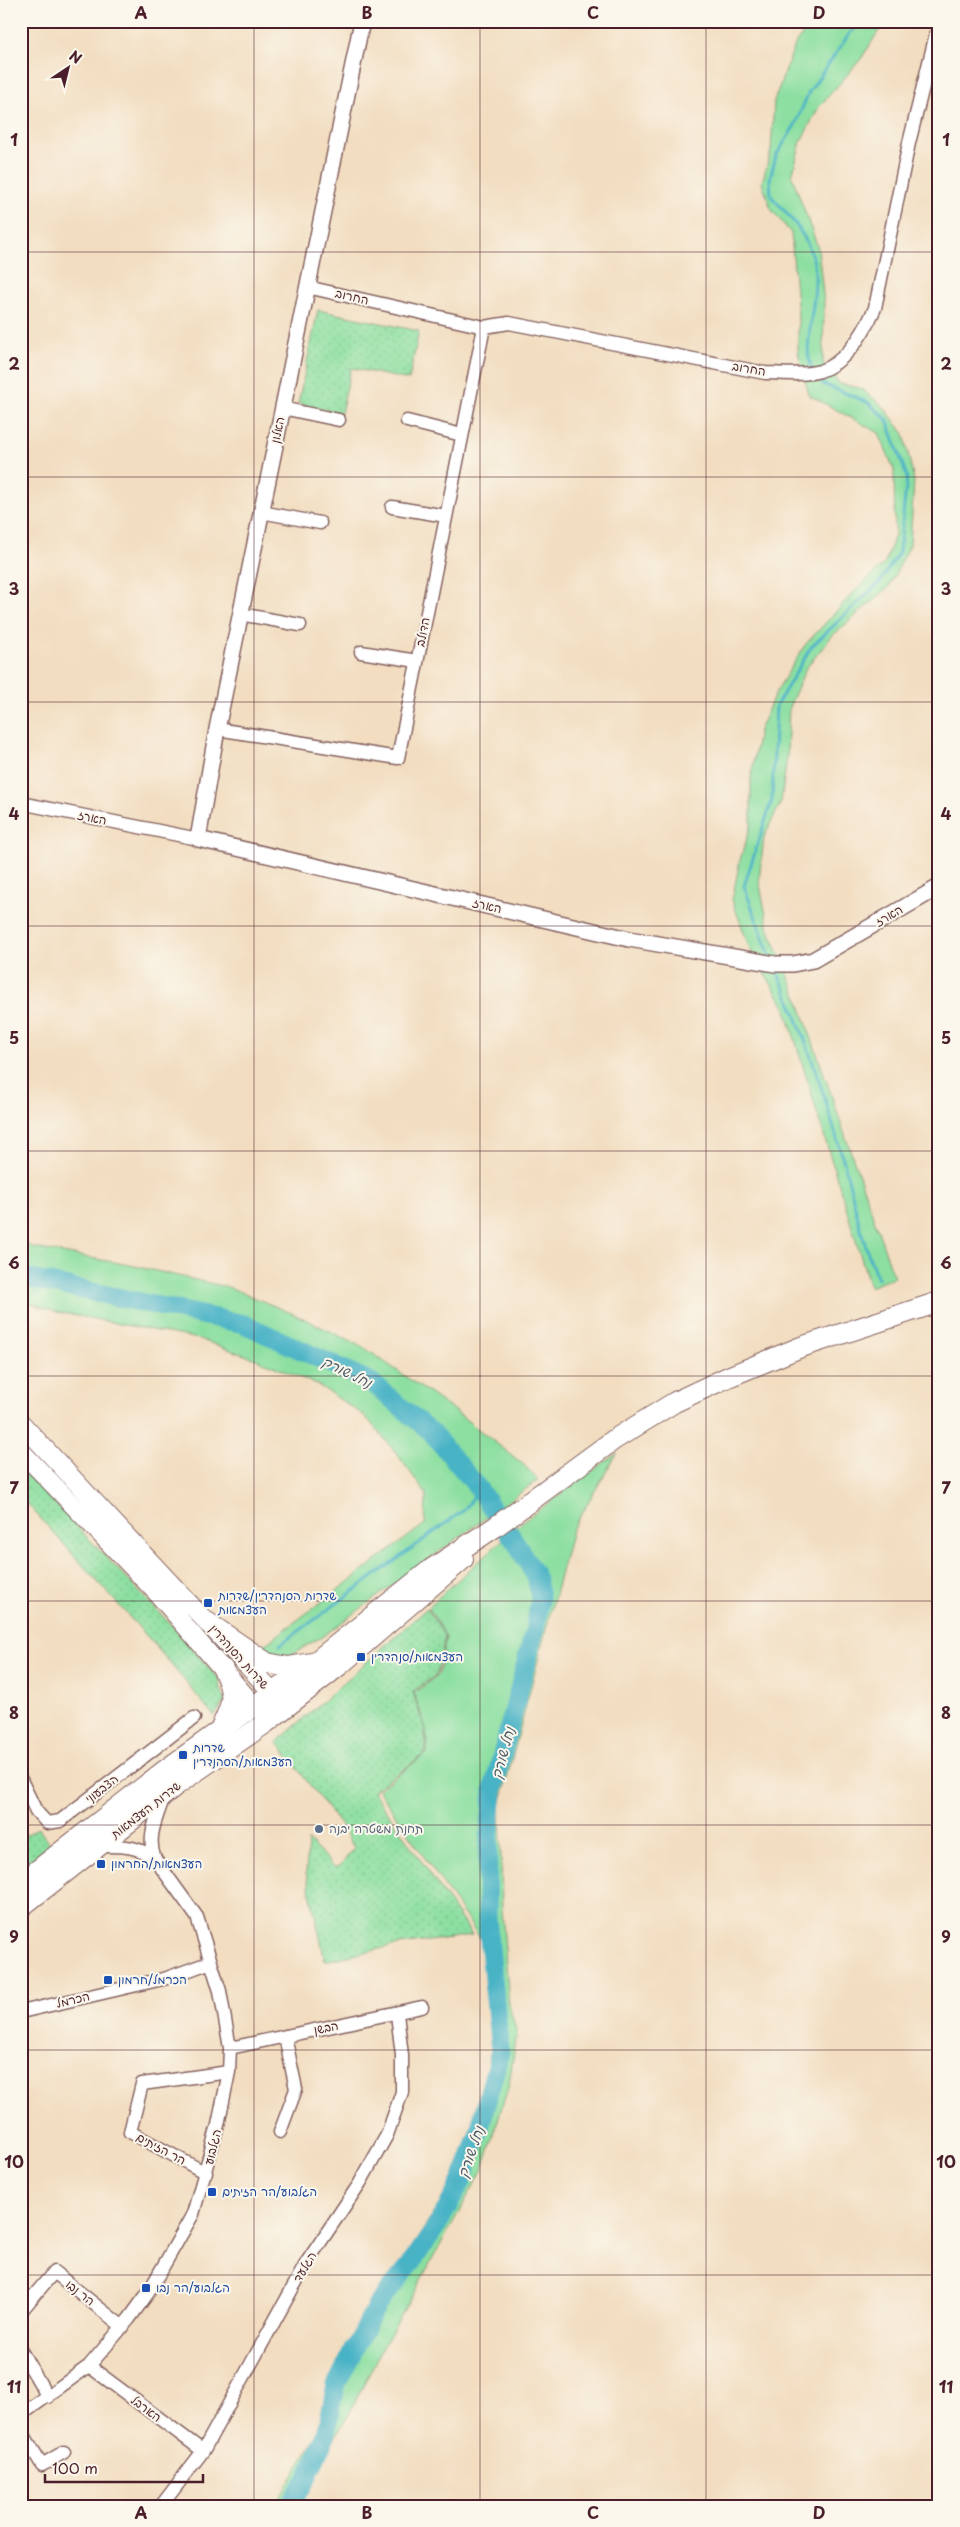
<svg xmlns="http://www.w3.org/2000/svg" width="960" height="2527" viewBox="0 0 960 2527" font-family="'Playpen Sans','Playpen Sans Hebrew',sans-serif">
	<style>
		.green { fill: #8cdfa0; stroke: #6b7f66 }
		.park { fill: url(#park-dots); stroke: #6b7f66 }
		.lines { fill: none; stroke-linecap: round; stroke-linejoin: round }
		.stream { stroke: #48b3c6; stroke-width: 3 }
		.river { stroke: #48b3c6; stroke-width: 19 }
		.minor-casing { stroke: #85625f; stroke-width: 15 }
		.tertiary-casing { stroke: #85625f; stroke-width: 18 }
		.secondary-casing { stroke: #85625f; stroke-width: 20 }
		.trunk-casing { stroke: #85625f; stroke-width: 22 }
		.minor { stroke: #fff; stroke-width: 12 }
		.tertiary { stroke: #fff; stroke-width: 15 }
		.secondary { stroke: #fff; stroke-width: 18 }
		.trunk { stroke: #fff; stroke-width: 20 }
		.grid { fill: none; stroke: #4a1f2b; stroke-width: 1; stroke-opacity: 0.55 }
		.transit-dot { fill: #1a4fb4; stroke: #fbf7ec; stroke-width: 2 }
		.service-dot { fill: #5c6f8a; stroke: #fbf7ec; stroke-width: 2 }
		.labels { text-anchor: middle; stroke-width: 4; stroke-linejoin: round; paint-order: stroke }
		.street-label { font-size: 12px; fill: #4a1f2b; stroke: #fbf7ec }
		.transit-label { font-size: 12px; fill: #164399; stroke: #fbf7ec; text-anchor: start }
		.service-label { font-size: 12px; fill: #4e5e75; stroke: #fbf7ec; text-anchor: start }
		.water-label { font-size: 14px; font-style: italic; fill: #495a69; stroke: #fbf7ec }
		.neatline { fill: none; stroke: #4a1f2b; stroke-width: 2 }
		.grid-label { font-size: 16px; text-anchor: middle; font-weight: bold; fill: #4a1f2b }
	</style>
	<defs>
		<pattern id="park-dots" width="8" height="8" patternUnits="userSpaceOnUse" patternTransform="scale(1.25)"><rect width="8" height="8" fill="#8cdfa0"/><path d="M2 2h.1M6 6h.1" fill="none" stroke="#7abf8a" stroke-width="1.8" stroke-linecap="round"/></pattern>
	</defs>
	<rect width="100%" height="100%" fill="#fbf7ec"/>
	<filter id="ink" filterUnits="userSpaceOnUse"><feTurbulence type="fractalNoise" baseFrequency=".02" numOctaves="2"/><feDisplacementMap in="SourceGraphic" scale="10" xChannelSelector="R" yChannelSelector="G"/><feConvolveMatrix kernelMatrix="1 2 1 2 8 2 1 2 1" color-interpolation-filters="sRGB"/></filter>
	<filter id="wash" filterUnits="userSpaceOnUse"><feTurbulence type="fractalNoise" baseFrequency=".0096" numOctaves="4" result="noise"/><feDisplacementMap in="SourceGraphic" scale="20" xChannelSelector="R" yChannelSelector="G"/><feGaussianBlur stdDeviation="1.12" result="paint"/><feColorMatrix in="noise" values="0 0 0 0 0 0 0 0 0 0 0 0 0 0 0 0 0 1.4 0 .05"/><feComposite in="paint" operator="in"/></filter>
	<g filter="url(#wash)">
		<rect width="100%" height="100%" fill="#f2ddc0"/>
		<!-- green -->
		<path class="green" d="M 814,21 L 885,21 L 861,59 L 819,107 L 801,141 L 792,176 L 818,248 L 824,303 L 823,363 L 840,384 L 860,388 L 883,406 L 904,434 L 914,481 L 910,545 L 889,587 L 832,636 L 806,668 L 789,707 L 787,756 L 781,802 L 764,837 L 759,880 L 769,930 L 797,996 L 894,1277 L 870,1287 L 785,1007 L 750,949 L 732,900 L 740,860 L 751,825 L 751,777 L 759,730 L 776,692 L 805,645 L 854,592 L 885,563 L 895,535 L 894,470 L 879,433 L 809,395 L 798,352 L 798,316 L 791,233 L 771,209 L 762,182 L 771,151 L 774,101 L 796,42 Z
			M 21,1242 L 34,1248 L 130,1265 L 231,1288 L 303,1318 L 366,1349 L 392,1367 L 460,1415 L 523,1464 L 538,1480 L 323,1636 L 284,1659 L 259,1649 L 425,1524 L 426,1494 L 397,1454 L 365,1416 L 318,1385 L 256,1359 L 199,1339 L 57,1312 L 21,1300 Z
			M 617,1453 L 572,1530 L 500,1805 L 502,1909 L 509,2006 L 517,2033 L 509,2084 L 483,2169 L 377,2358 L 349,2414 L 295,2506 L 275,2506 L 324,2423 L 400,2266 L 455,2180 L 471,2142 L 504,2030 L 482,1941 L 378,1790 L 427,1753 L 426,1729 L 414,1693 L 439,1674 L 446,1637 L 428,1607 L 521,1523 Z"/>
		<!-- park -->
		<path class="park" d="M 318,310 L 419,331 L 409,380 L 351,368 L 341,413 L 298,404 Z
			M 21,1468 L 176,1630 L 218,1678 L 225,1702 L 214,1716 L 153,1643 L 21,1497 Z
			M 427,1608 L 445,1637 L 437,1674 L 413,1692 L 425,1730 L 426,1753 L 373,1791 L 472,1935 L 393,1946 L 325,1961 L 306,1873 L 308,1840 L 334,1867 L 340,1866 L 354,1848 L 344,1830 L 277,1742 Z
			M 38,1828 L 52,1847 L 21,1870 L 21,1838 Z"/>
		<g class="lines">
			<!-- stream -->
			<path class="stream" d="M 813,370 C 799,350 822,291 813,259 C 805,231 790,217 771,196 L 770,178 L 776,156 L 795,125 L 809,92 L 850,33 L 863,21
				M 771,959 L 744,886 L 772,800 L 776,706 L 811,647 L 880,582 L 899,552 L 907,477 L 887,419 L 867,402 L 823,384 L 816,375
				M 776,969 C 804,1030 824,1094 843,1159 C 854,1199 861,1241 878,1279
				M 280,1645 L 464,1510 L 476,1494 L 475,1484"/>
			<!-- river -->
			<path class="river" d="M 21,1277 L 244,1324 L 371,1382 L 431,1432 L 475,1484 L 516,1543 L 537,1579 L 540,1599 L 535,1628 L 493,1790 L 488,1849 L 487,1917 L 500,2051 L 479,2131 L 461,2183 L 438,2224 L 410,2265 L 377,2305 L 336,2385 L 326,2435 L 307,2478 L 290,2506"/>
		</g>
	</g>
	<g filter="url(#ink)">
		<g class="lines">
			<defs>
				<path id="minor" d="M 307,287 L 484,327 L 509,323 L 765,373 C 782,373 803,376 820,371 C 847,362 864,333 875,308 L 909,143 L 939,22
					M 282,408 L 339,420
					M 407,421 L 462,435
					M 392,507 L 446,516
					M 261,512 L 320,523
					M 240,614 L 300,625
					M 361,652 L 417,661
					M 217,729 L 398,758 L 484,327
					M 21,803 L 198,839
					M 21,1780 L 36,1811 L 47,1823 L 60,1821 L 194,1718
					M 100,1846 C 121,1846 138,1845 155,1859
					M 21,2012 L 167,1978 L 211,1962
					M 230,2048 L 422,2007
					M 280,2132 L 296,2089 L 285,2036
					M 206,2173 L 130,2132 L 142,2084 L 229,2072
					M 21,2311 L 54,2272 L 123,2327
					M 21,2351 L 48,2397
					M 89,2366 L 203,2451
					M 21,2415 L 89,2366 L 129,2319 L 148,2293 L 193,2214 L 218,2125 L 229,2072 L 230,2048 L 220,1991 L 197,1917 L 155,1859 C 146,1837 157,1818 164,1796
					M 21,2430 L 42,2465 L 64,2452
					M 161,2506 L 203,2451 L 307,2262 L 360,2183 L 387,2135 L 402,2092 L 402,2055 L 397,2014"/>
				<path id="tertiary" d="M 362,21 L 217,729 L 198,839 L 629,939 L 775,964 L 793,964 L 813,960 L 939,887"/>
				<path id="secondary" d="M 21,1423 L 272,1692 L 273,1706
					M 21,1451 L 156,1592 L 255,1707 L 267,1713"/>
				<path id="trunk" d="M 207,1622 L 267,1663 L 288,1667 L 311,1663
					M 219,1732 C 232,1703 237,1700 223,1669
					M 21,1883 L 164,1771 L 315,1662 L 430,1570 L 495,1527 L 615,1439 L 675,1402 L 728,1377 L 801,1347 L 939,1302
					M 21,1907 L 175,1786 L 267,1722 L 341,1664 L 463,1559"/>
			</defs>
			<!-- minor casing -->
			<use href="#minor" class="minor-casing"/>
			<!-- tertiary casing -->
			<use href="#tertiary" class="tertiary-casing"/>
			<!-- secondary casing -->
			<use href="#secondary" class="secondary-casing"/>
			<!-- trunk casing -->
			<use href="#trunk" class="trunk-casing"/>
			<!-- minor -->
			<use href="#minor" class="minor"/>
			<!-- tertiary -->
			<use href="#tertiary" class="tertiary"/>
			<!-- secondary -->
			<use href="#secondary" class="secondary"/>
			<!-- trunk -->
			<use href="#trunk" class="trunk"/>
		</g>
	</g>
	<!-- grid -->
	<path class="grid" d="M 254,21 L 254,2506M 480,21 L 480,2506M 706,21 L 706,2506M 21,252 L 939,252M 21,477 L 939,477M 21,702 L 939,702M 21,926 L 939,926M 21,1151 L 939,1151M 21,1376 L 939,1376M 21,1601 L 939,1601M 21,1825 L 939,1825M 21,2050 L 939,2050M 21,2275 L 939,2275"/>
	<!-- markers -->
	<g class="transit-dot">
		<rect x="203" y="1598" width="10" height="10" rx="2.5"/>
		<rect x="356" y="1652" width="10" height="10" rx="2.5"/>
		<rect x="178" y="1750" width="10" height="10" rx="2.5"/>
		<rect x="96" y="1859" width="10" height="10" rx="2.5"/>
		<rect x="103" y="1975" width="10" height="10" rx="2.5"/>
		<rect x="207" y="2187" width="10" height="10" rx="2.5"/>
		<rect x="141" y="2283" width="10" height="10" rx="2.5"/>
	</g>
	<circle class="service-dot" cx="319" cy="1829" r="5"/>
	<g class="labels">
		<!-- street labels -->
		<g class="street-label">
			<text transform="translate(352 297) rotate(13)" y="4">החרוב</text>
			<text transform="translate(749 369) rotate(10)" y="4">החרוב</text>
			<text transform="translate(278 430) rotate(-78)" y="4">האלון</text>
			<text transform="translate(423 632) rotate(-79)" y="4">הדולב</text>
			<text transform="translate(92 818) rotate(12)" y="4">הארז</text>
			<text transform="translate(487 906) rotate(13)" y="4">הארז</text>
			<text transform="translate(889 916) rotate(-30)" y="4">הארז</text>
			<text transform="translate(239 1657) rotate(48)" y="4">שדרות הסנהדרין</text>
			<text transform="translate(102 1789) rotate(-38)" y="4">הצבעוני</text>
			<text transform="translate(146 1810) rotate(-38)" y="4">שדרות העצמאות</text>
			<text transform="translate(73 2000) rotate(-13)" y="4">הכרמל</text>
			<text transform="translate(326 2028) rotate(-11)" y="4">הבשן</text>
			<text transform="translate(213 2147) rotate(-76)" y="4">הגלבוע</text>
			<text transform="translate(161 2149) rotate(28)" y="4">הר הזיתים</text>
			<text transform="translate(305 2267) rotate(-59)" y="4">הגלעד</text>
			<text transform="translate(80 2293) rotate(38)" y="4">הר נבו</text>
			<text transform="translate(146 2409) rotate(37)" y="4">הארבל</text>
		</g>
		<!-- transit labels -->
		<g class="transit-label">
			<text x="218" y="1600">שדרות הסנהדרין/שדרות<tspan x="218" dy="14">העצמאות</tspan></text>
			<text x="371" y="1661">העצמאות/סנהדרין</text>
			<text x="193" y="1752">שדרות<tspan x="193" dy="14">העצמאות/הסהנדרין</tspan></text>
			<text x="111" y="1868">העצמאות/החרמון</text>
			<text x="118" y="1984">הכרמל/חרמון</text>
			<text x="222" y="2196">הגלבוע/הר הזיתים</text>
			<text x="156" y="2292">הגלבוע/הר נבו</text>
		</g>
		<!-- service labels -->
		<g class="service-label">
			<text x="329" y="1833">תחנת משטרה יבנה</text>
		</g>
		<!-- water labels -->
		<g class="water-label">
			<text transform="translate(347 1372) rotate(26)" y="5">נחל שורק</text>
			<text transform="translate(503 1753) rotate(-75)" y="5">נחל שורק</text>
			<text transform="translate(471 2152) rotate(-71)" y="5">נחל שורק</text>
		</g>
	</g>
	<!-- margin -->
	<rect width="960" height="2527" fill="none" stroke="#fbf7ec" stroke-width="55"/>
	<!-- north arrow -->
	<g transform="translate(68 68) rotate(35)" stroke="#fbf7ec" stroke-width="4" paint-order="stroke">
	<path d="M0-4L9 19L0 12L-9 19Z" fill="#4a1f2b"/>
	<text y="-8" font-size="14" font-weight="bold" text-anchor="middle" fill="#4a1f2b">N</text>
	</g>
	<!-- scale -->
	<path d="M45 2474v8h158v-8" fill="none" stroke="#4a1f2b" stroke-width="2.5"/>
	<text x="52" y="2474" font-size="15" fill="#4a1f2b" stroke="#fbf7ec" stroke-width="4" paint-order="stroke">100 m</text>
	<rect x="28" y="28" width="904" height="2472" class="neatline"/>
	<g class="grid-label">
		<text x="141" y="19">A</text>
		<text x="367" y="19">B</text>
		<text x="593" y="19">C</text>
		<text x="819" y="19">D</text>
		<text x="14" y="146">1</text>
		<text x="946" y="146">1</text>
		<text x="14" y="370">2</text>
		<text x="946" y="370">2</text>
		<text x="14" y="595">3</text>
		<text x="946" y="595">3</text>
		<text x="14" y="820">4</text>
		<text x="946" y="820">4</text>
		<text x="14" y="1044">5</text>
		<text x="946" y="1044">5</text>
		<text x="14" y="1269">6</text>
		<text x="946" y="1269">6</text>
		<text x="14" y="1494">7</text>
		<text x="946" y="1494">7</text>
		<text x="14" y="1719">8</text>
		<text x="946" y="1719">8</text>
		<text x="14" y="1943">9</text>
		<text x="946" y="1943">9</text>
		<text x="14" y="2168">10</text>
		<text x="946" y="2168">10</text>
		<text x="14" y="2393">11</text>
		<text x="946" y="2393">11</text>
		<text x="141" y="2519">A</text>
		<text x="367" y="2519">B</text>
		<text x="593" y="2519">C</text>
		<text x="819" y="2519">D</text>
	</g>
</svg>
